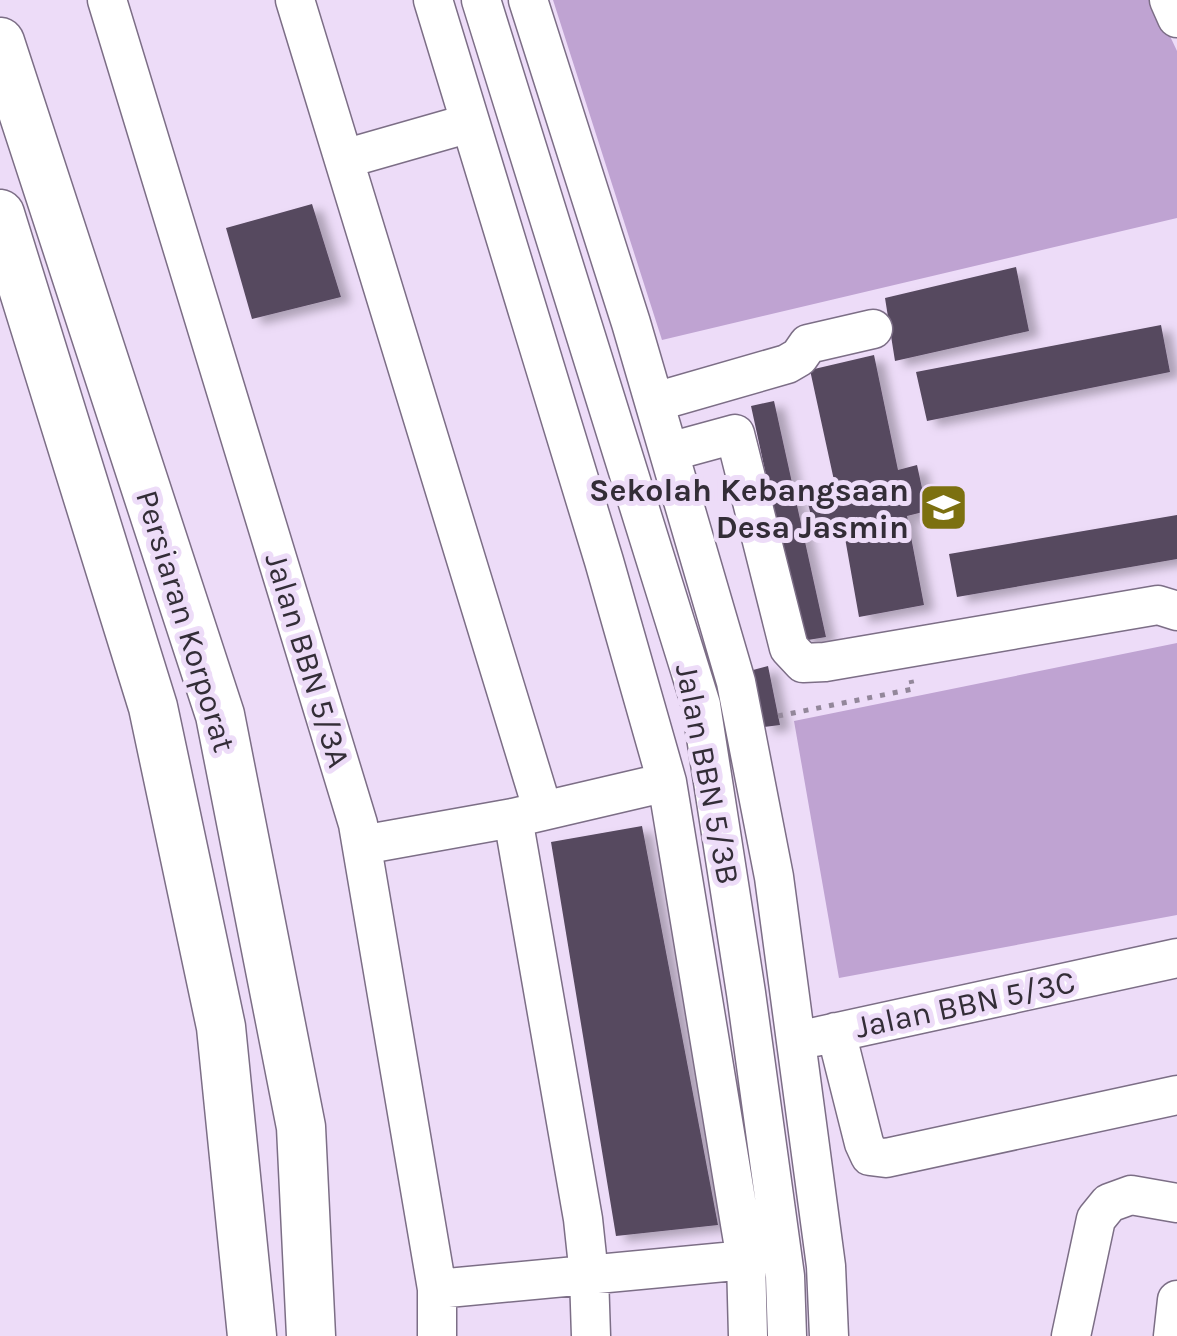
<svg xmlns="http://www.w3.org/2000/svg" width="1177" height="1336" viewBox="0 0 1177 1336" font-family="Karla,sans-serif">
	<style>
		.green { fill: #bfa3d2 }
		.building { fill: #56485f; filter: url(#shadow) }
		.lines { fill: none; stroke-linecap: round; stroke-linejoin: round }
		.minor-casing { stroke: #7c6e86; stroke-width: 41 }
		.major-casing { stroke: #7c6e86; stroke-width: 51 }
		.path { stroke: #93879a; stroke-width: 5; stroke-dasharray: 5 8; stroke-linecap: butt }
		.minor { stroke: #fff; stroke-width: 38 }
		.major { stroke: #fff; stroke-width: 48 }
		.labels { text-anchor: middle; stroke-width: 10; stroke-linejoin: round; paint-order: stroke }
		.poi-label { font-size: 32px; font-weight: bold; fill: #332d37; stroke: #eddcf8; text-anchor: end }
		.street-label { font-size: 32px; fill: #332d37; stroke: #eddcf8 }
	</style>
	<defs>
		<filter id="shadow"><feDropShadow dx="10" dy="5.5" stdDeviation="5" flood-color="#0004"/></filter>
	</defs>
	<rect width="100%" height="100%" fill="#eddcf8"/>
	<!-- green -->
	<path class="green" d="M 553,0 L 1153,0 L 1177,51 L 1177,218 L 662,340 Z
		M 1177,643 L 1177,915 L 839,978 L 794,721 Z"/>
	<!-- building -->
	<path class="building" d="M 312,204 L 341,297 L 252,319 L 226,228 Z
		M 1016,267 L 1029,331 L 895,361 L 885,298 Z
		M 1161,325 L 1170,372 L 927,421 L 916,372 Z
		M 874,355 L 898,470 L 917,465 L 927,511 L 907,516 L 924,605 L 859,617 L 842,521 L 814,527 L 805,492 L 835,485 L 810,370 Z
		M 774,401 L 826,637 L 802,641 L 751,406 Z
		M 1177,515 L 1177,559 L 957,597 L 949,554 Z
		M 768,666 L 780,725 L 764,727 L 753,670 Z
		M 642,826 L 718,1225 L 616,1236 L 551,842 Z"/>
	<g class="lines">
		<defs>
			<path id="minor" d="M 107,0 L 358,824 L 437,1289 L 437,1336
				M 295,0 L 543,811
				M 433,0 L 604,561 L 667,782 L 746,1260 L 748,1336
				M 481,0 L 701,705 L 746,993 L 785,1276 L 787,1336
				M 528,0 L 631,323 L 736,682 L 774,877 L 826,1266 L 829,1336
				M 1169,0 L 1177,18
				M 344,159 L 470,123
				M 655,402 L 787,364 L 799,357 L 808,344 L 873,329
				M 669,452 L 735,434 L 789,648 L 803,663 L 825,662 L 1158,605 L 1177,611
				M 513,818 L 583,1219 L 589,1275 L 591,1336
				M 362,845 L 513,818 L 667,782
				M 836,1032 L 864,1143 L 870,1156 L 886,1158 L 1177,1095
				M 815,1037 L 1177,958
				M 437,1289 L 746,1260
				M 1071,1336 L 1096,1219 L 1109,1203 L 1131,1195 L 1177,1203
				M 1173,1336 L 1177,1300"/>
			<path id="major" d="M 0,42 L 220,715 L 301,1127 L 311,1336
				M 0,214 L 153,707 L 221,1027 L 252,1336"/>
		</defs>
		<!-- minor casing -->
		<use href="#minor" class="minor-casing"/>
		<!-- major casing -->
		<use href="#major" class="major-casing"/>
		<!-- path -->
		<path class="path" d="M 778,716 L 913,689 L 911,680"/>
		<!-- minor -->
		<use href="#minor" class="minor"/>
		<!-- major -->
		<use href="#major" class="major"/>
	</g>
	<!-- icons -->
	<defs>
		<symbol id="school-square" viewBox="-11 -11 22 22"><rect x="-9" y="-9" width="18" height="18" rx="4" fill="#7c7010" stroke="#eddcf8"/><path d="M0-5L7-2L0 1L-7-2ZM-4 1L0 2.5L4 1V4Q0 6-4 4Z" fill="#fff"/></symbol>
	</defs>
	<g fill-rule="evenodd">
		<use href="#school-square" x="916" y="480" width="55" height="55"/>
	</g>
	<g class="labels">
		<!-- poi labels -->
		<g class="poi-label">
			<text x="909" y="501">Sekolah Kebangsaan<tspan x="909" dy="37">Desa Jasmin</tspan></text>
		</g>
		<!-- street labels -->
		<g class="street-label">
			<text transform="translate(186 621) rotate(73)" y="11">Persiaran Korporat</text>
			<text transform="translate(308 660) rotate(73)" y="11">Jalan BBN 5/3A</text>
			<text transform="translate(708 774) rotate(79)" y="11">Jalan BBN 5/3B</text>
			<text transform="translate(965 1004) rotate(-12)" y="11">Jalan BBN 5/3C</text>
		</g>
	</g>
</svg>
